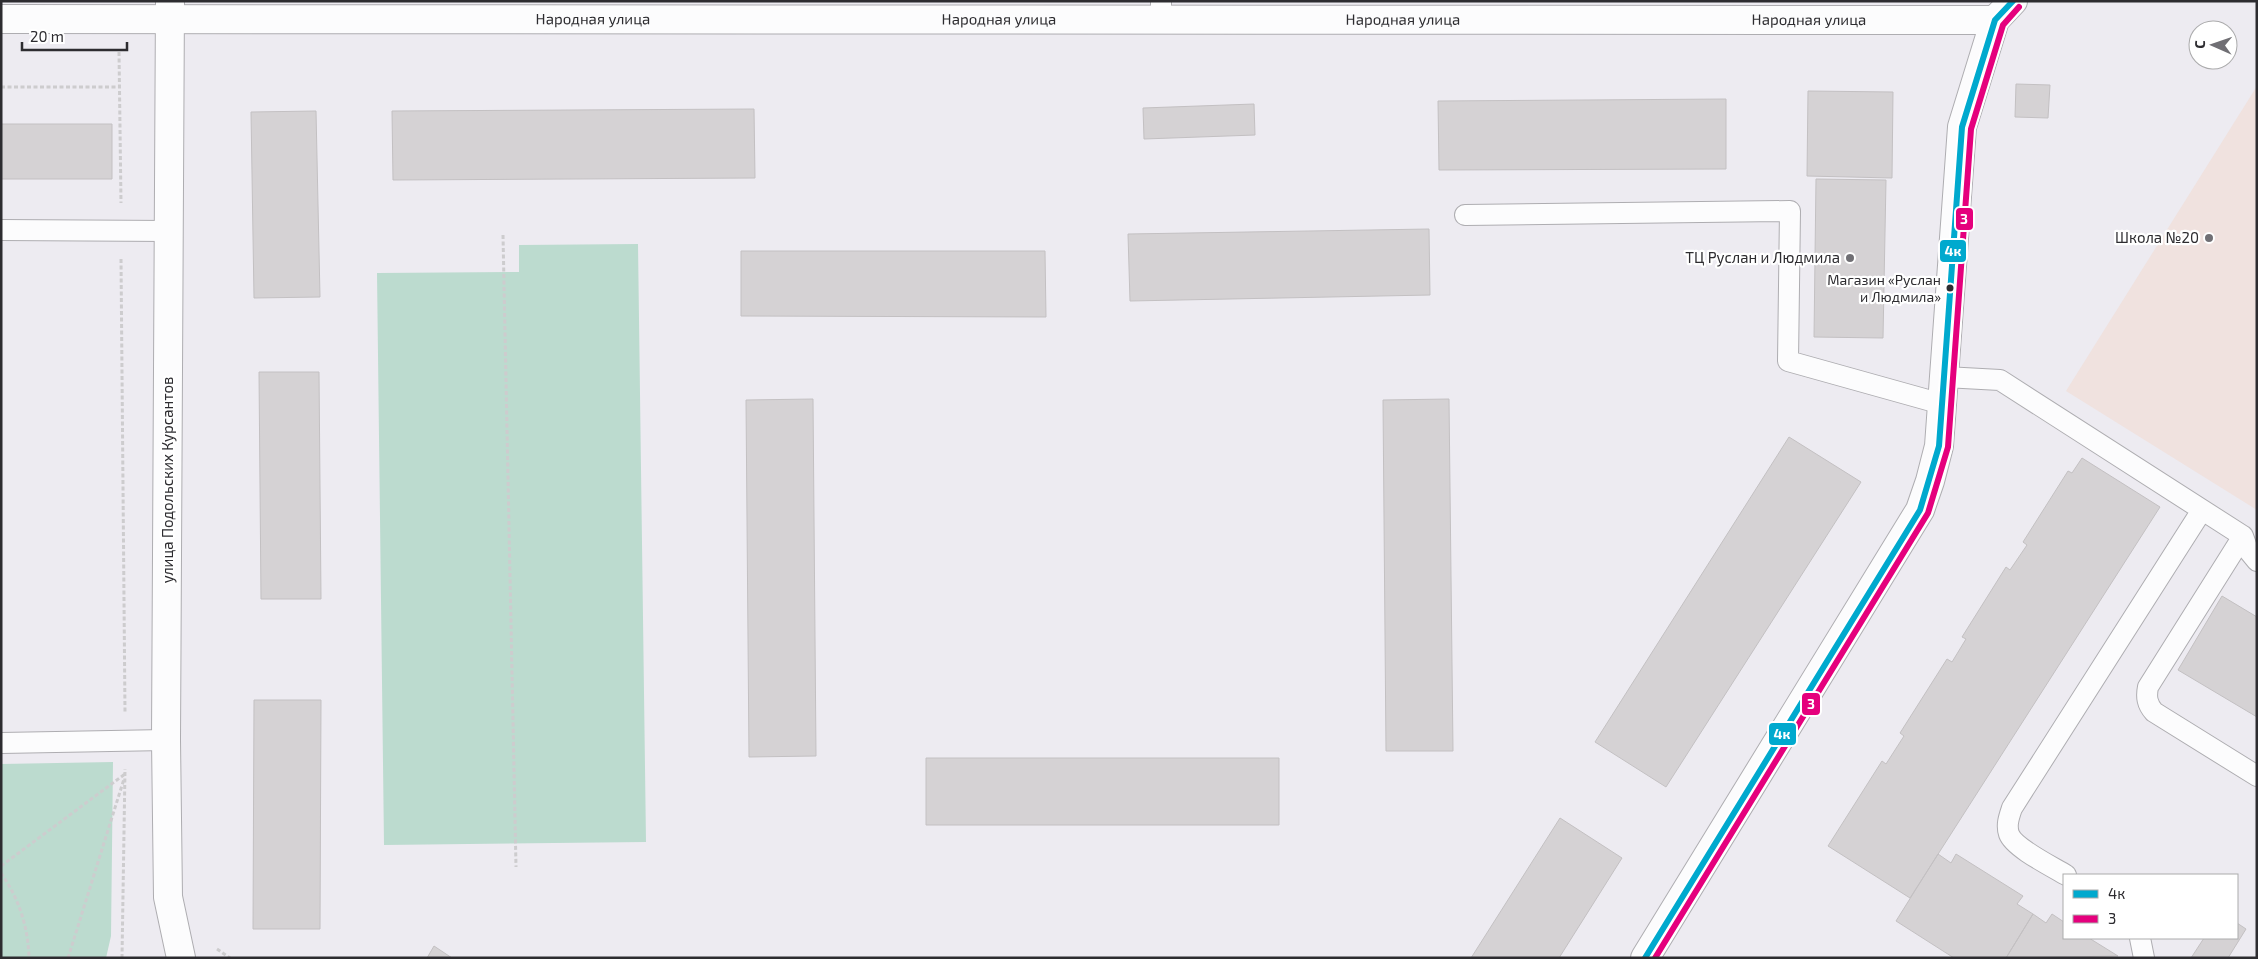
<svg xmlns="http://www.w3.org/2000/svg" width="2258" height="959" viewBox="0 0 2258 959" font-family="'Exo 2',sans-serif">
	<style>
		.education { fill: #f0e2df }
		.green { fill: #bcdbcf }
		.building { fill: #d5d2d4; stroke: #c3c0c2 }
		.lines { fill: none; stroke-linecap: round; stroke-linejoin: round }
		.service-casing { stroke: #aeadb1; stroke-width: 22 }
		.minor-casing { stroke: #aeadb1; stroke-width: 30 }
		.tertiary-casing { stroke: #aeadb1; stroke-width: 30 }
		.path { stroke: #cdccce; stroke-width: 3; stroke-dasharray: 4 2.5; stroke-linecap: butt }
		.service { stroke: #fcfcfd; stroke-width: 20 }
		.minor { stroke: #fcfcfd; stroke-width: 28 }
		.tertiary { stroke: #fcfcfd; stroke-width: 28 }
		.bus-1-casing { stroke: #fff; stroke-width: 10 }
		.bus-2-casing { stroke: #fff; stroke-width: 10 }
		.bus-1 { stroke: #00a9ce; stroke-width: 6 }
		.bus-2 { stroke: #e5007d; stroke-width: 6 }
		.poi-dot { fill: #706f74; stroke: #fff; stroke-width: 2 }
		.bus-dot { fill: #2d2c30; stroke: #fff; stroke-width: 2 }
		.labels { text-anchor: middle; stroke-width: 4.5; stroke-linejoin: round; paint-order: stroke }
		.bus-label { font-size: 14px; fill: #2d2c30; stroke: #fff; text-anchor: end }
		.street-label { font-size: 15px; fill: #2d2c30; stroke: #fff }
		.poi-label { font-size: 15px; fill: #2d2c30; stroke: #fff; text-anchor: end }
		.line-badge { stroke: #fff; stroke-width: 2 }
		.badge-label { font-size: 14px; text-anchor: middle; font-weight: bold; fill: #fff }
	</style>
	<rect width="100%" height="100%" fill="#edebf1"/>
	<!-- education -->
	<path class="education" d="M 2257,86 L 2257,510 L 2066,391 Z"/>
	<!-- green -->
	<path class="green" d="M 638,244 L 646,842 L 384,845 L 377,273 L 519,272 L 519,245 Z
		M 113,762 L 111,936 L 106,958 L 1,958 L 1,764 Z"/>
	<!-- building -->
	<path class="building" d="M 2016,84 L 2050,85 L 2048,118 L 2015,117 Z
		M 1808,91 L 1893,92 L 1892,178 L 1807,176 Z
		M 1726,99 L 1726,169 L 1439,170 L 1438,101 Z
		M 1254,104 L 1255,135 L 1144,139 L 1143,108 Z
		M 754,109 L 755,178 L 393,180 L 392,111 Z
		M 316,111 L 320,297 L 254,298 L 251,112 Z
		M 1,124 L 112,124 L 112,179 L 1,179 Z
		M 1816,179 L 1886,180 L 1883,338 L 1814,337 Z
		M 1429,229 L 1430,295 L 1130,301 L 1128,234 Z
		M 741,251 L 1045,251 L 1046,317 L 741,316 Z
		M 259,372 L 319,372 L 321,599 L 261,599 Z
		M 813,399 L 816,756 L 749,757 L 746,400 Z
		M 1449,399 L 1453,751 L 1386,751 L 1383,400 Z
		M 1789,437 L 1861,482 L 1666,787 L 1595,742 Z
		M 2082,458 L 2160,507 L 1910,898 L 1828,846 L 1882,761 L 1886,764 L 1904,736 L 1900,733 L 1947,659 L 1952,662 L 1966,639 L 1962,637 L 2006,567 L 2010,570 L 2027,545 L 2023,542 L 2068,471 L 2072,473 Z
		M 2222,596 L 2257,617 L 2257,717 L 2178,670 Z
		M 254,700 L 321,700 L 320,929 L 253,929 Z
		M 926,758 L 1279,758 L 1279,825 L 926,825 Z
		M 1560,818 L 1622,858 L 1559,958 L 1471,958 Z
		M 1938,854 L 1951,863 L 1956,854 L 2023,896 L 2017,904 L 2033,914 L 2006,958 L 1954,958 L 1896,921 Z
		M 2033,914 L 2046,923 L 2052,914 L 2064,922 L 2064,938 L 2089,938 L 2118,956 L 2006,958 Z
		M 2237,923 L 2246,929 L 2228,958 L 2191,958 L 2204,938 L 2237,938 Z
		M 434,946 L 452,958 L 427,958 Z"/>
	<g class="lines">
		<defs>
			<path id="service" d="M 1161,1 L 1161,20
				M 1465,215 L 1790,211 L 1788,361 L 1942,404
				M 1,230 L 169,231
				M 1945,377 L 2000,380 L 2243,536
				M 2257,561 L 2248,550 L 2243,536 L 2148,687 C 2146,697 2147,704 2154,712 L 2257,776
				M 1,743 L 166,740
				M 2066,875 C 2053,867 2014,848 2009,834 C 2006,825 2009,817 2012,808 L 2202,510
				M 2140,938 L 2144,958"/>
			<g id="minor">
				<path d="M 170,1 L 166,740 L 168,897 L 181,958"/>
				<path id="s1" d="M 1,19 L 1995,20"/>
			</g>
			<path id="tertiary" d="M 1645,958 L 1920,510 L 1930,481 L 1939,446 L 1962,127 L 1995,20 L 2013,1"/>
		</defs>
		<!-- service casing -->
		<use href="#service" class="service-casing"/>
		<!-- minor casing -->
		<use href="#minor" class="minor-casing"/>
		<!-- tertiary casing -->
		<use href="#tertiary" class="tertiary-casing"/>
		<!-- path -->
		<path class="path" d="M 119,52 L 121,203
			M 1,87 L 119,87
			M 503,235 L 516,867
			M 121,259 L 125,713
			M 1,866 L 125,774
			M 1,873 C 19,899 28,926 29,958
			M 217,949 L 230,958
			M 68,958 L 124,779
			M 122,958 L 125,769"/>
		<!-- service -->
		<use href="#service" class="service"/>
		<!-- minor -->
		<use href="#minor" class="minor"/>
		<!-- tertiary -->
		<use href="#tertiary" class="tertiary"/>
		<defs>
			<path id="bus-1" d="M 1645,958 L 1920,510 L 1939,446 L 1962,127 L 1995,20 L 2013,1"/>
			<path id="bus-2" d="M 1655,958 L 1928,513 L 1948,447 L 1971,129 L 2003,25 L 2019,7"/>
		</defs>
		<!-- bus-1 casing -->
		<use href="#bus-1" class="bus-1-casing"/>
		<!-- bus-2 casing -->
		<use href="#bus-2" class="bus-2-casing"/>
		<!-- bus-1 -->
		<use href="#bus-1" class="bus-1"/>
		<!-- bus-2 -->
		<use href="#bus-2" class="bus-2"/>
	</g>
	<!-- markers -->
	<g class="poi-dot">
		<circle cx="2209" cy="238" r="5"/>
		<circle cx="1850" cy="258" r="5"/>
	</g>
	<circle class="bus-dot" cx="1950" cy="288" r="4.5"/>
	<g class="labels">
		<!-- bus labels -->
		<g class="bus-label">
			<text x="1941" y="285">Магазин «Руслан<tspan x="1941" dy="17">и Людмила»</tspan></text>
		</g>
		<!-- street labels -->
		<g class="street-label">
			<text dy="5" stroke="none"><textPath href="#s1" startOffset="592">Народная улица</textPath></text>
			<text dy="5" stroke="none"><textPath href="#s1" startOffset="998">Народная улица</textPath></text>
			<text dy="5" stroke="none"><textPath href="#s1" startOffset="1402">Народная улица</textPath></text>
			<text dy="5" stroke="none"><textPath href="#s1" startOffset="1808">Народная улица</textPath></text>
			<text transform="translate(168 480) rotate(-90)" y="5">улица Подольских Курсантов</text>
		</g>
		<!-- poi labels -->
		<g class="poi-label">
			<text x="2199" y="243">Школа №20</text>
			<text x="1840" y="263">ТЦ Руслан и Людмила</text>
		</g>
	</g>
	<g class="line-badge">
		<rect x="1955" y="207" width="19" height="24" rx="5" fill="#e5007d"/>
		<rect x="1939" y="239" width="28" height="24" rx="5" fill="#00a9ce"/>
		<rect x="1801" y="692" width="20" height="24" rx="5" fill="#e5007d"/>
		<rect x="1768" y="722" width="29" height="24" rx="5" fill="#00a9ce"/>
	</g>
	<g class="badge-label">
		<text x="1964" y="224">3</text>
		<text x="1953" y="256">4к</text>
		<text x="1811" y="709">3</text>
		<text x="1782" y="739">4к</text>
	</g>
	<!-- border -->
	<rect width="2258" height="959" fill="none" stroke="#2d2c30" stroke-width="5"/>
	<!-- legend -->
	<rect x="2063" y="874" width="175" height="65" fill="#ffffff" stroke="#ababac"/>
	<rect x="2073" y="890" width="25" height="8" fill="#00a9ce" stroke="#ababac"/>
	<text x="2108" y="899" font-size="15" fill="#2d2c30">4к</text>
	<rect x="2073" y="915" width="25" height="8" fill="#e5007d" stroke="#ababac"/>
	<text x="2108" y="924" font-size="15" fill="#2d2c30">3</text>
	<!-- north arrow -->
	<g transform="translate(2213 45) rotate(272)"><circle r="24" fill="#ffffff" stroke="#ababac"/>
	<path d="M0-4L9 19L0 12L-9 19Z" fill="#706f74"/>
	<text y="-8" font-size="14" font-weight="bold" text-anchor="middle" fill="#2d2c30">С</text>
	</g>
	<!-- scale -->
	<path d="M22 42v8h105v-8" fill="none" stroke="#2d2c30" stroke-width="2.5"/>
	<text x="30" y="42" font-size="15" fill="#2d2c30" stroke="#ffffff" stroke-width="4" paint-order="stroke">20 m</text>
</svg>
